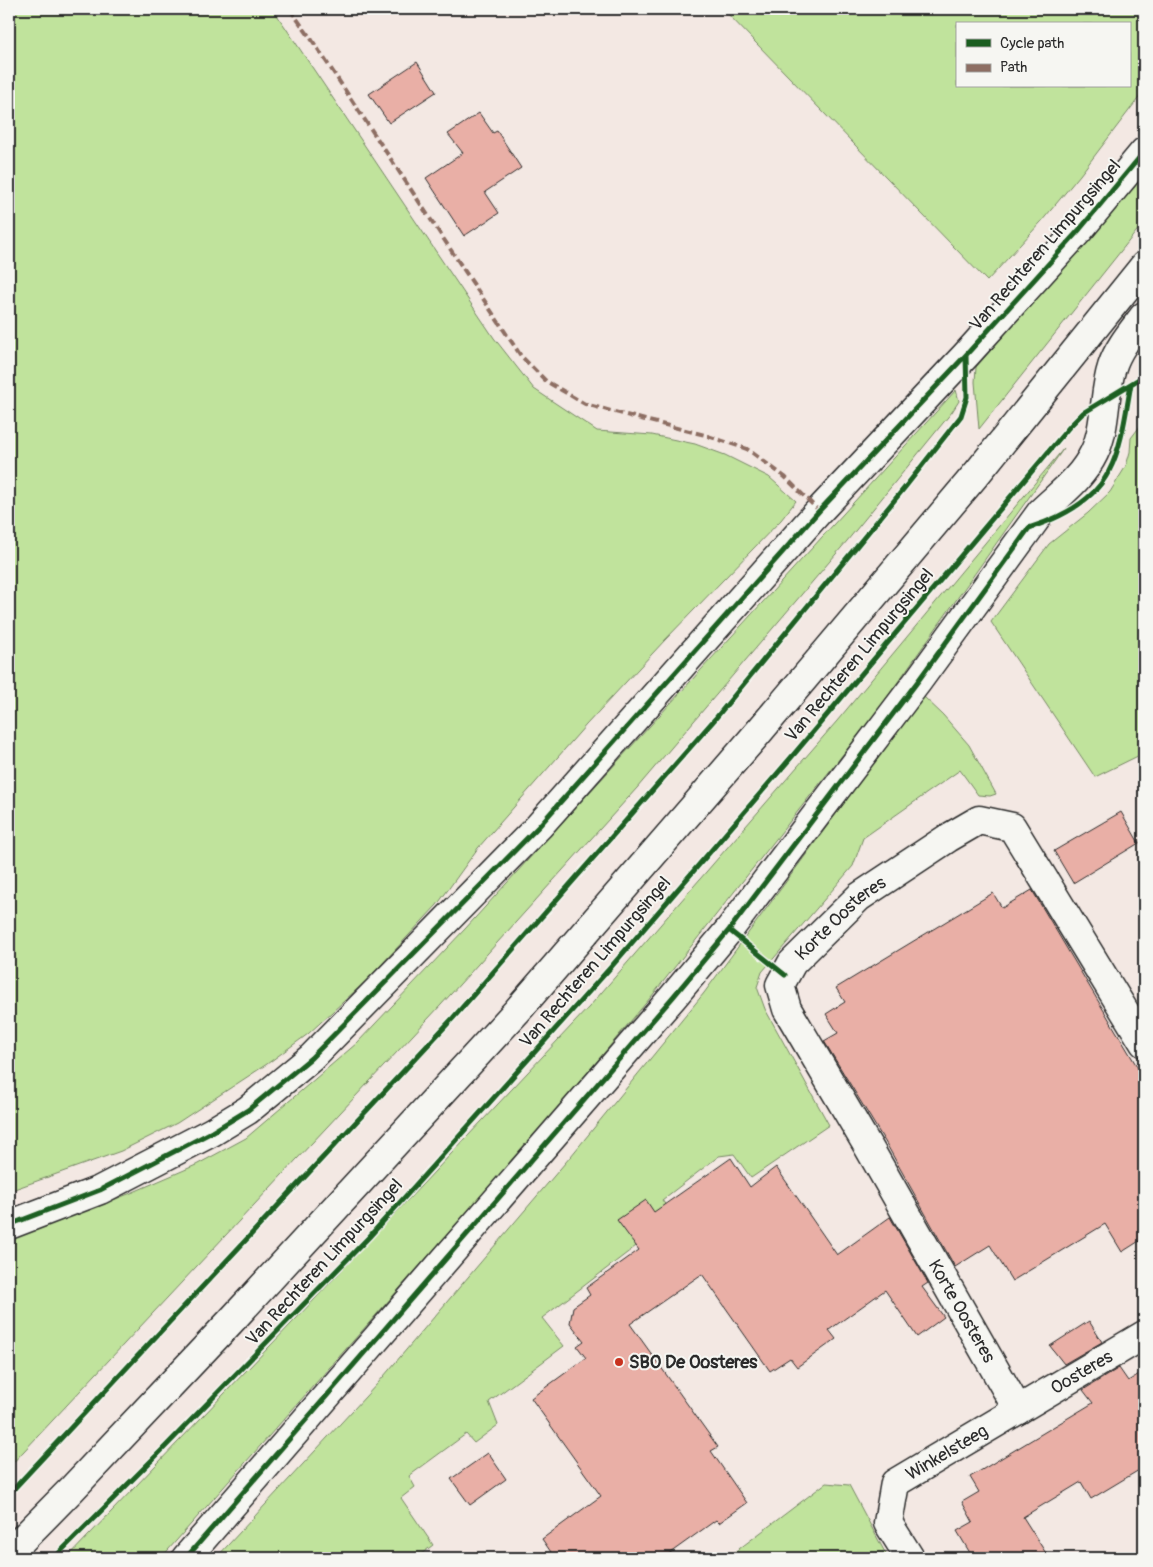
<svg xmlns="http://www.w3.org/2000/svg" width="1153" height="1567" viewBox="0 0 1153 1567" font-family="Pangolin,sans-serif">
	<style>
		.green { fill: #c0e39c; stroke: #768764; fill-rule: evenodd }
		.building { fill: #e9afa6; stroke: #2b2b2b }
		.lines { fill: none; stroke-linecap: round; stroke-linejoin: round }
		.minor-casing { stroke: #2b2b2b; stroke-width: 31 }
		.major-casing { stroke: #2b2b2b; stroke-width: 31 }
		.minor { stroke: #f6f6f2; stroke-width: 28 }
		.major { stroke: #f6f6f2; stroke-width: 28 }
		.quiet { stroke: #8d6e63; stroke-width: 4; stroke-dasharray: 8 4; stroke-linecap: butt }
		.cycleway-casing { stroke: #f6f6f2; stroke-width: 8 }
		.cycleway { stroke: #1b5e20; stroke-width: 5 }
		.poi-dot { fill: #c8321e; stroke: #f6f6f2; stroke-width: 2 }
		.labels { text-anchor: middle; stroke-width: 4; stroke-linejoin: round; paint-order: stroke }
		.street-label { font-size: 18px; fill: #2b2b2b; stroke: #f6f6f2 }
		.poi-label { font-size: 18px; font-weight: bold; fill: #2b2b2b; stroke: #f6f6f2; text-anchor: start }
	</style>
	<rect width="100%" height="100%" fill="#f3e8e3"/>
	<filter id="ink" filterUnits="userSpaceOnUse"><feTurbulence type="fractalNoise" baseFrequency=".02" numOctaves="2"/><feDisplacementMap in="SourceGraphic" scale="10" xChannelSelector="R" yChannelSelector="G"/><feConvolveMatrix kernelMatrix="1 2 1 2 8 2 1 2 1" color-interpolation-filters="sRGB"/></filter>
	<g filter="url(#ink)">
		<!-- green -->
		<path class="green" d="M 9,9 L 273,9 L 494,338 L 534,389 L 597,431 L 652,435 L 695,444 L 725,455 L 769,477 L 796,501 L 781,520 L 665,640 L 586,725 L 478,848 L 437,905 L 367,980 L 308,1034 L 267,1064 L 177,1123 L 121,1151 L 9,1191 Z
			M 723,9 L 1144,9 L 1144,91 L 1080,175 L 1041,222 L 987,281 ZM 957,24 L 1129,24 L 1129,86 L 957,86 Z
			M 1144,176 L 1144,222 L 979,429 L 975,382 L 976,367 Z
			M 956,390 L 959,401 L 952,412 L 847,541 L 637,788 L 441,1005 L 9,1467 L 9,1239 L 44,1227 L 131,1193 L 196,1165 L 246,1138 L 357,1043 L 465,929 Z
			M 1144,421 L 1144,753 L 1095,777 L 991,622 L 1049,544 L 1088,513 L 1110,492 L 1126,466 L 1130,452 L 1131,438 Z
			M 1064,448 L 878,710 L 651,997 L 530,1141 L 161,1558 L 67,1558 L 314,1300 L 589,1007 L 837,721 Z
			M 923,696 L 943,715 L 969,745 L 996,794 L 990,796 L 978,795 L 960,770 L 863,838 L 853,866 L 762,972 L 757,987 L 765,1009 L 829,1125 L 751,1178 L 734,1154 L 719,1156 L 662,1200 L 674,1217 L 542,1318 L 564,1346 L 489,1402 L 498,1425 L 474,1443 L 466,1434 L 409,1476 L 415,1487 L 401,1498 L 433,1545 L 416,1558 L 216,1558 L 378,1383 L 571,1156 L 704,993 Z
			M 826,1483 L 849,1485 L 888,1558 L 727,1558 Z"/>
		<!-- building -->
		<path class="building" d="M 417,62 L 436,92 L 389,123 L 369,94 Z
			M 479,113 L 493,133 L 497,131 L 521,168 L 485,192 L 499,213 L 464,236 L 426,178 L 463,153 L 448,134 Z
			M 1121,812 L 1139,843 L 1073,883 L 1054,851 Z
			M 1032,890 L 1144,1078 L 1144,1238 L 1122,1252 L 1105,1224 L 1012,1281 L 990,1245 L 955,1267 L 887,1145 L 824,1041 L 838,1033 L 826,1014 L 845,1002 L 836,988 L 993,893 L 1002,908 Z
			M 731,1158 L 750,1187 L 776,1167 L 837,1255 L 890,1217 L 928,1283 L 922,1287 L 944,1317 L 917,1337 L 885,1290 L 829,1330 L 836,1339 L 797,1367 L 790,1358 L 770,1371 L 702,1274 L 630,1324 L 718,1447 L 711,1451 L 747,1503 L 719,1523 L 716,1520 L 663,1558 L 555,1558 L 542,1539 L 601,1496 L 531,1398 L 586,1358 L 577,1346 L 584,1341 L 570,1323 L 573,1307 L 590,1295 L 586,1288 L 639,1250 L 617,1220 L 646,1200 L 654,1212 Z
			M 1089,1321 L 1102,1342 L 1064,1364 L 1050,1346 Z
			M 1119,1368 L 1128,1381 L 1144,1371 L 1144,1467 L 1091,1499 L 1081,1482 L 1023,1517 L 1049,1558 L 973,1558 L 957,1531 L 973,1522 L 962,1502 L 979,1492 L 970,1477 L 1093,1403 L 1083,1390 Z
			M 488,1453 L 506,1479 L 470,1505 L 451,1479 Z"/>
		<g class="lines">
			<defs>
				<g id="minor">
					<path id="s1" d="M 1018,1410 L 869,1148 L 787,1009 L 780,985 L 792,963 L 859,897 L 948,838 L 979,820 L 1012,827 L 1144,1043"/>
					<path id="s2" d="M 910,1558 L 888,1523 L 895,1483 L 1144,1335"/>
				</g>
				<path id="major" d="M 9,1225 L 100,1190 L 212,1132 L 248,1110 L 311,1058 L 539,826 L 819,511 L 966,355 L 1080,229 L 1144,152
					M 9,1553 L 71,1490 L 230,1322 L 517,1011 L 757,734 L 978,472 L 1144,266
					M 186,1558 L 673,997 L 729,930 L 918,681 L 1041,512 C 1061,493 1082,478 1094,453 C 1107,426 1103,394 1112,367 C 1118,348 1132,332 1144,316"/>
			</defs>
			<!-- minor casing -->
			<use href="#minor" class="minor-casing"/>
			<!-- major casing -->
			<use href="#major" class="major-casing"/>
			<!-- minor -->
			<use href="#minor" class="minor"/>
			<!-- major -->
			<use href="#major" class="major"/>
			<!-- quiet -->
			<path class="quiet" d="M 290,9 L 312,40 L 521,356 L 546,381 L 585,404 L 645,420 L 705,435 L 747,449 L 785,477 L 819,511"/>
			<defs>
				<path id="cycleway" d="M 1029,528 C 1060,518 1094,501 1109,471 C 1122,447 1126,411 1131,384
					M 729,930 L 785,975
					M 9,1225 L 100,1190 L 212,1132 L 248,1110 L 311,1058 L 539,826 L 819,511 L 966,355 L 1080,229 L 1144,152
					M 9,1494 L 453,1018 L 715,719 L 906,486 L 961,416 L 967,397 L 966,355
					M 54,1558 L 162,1450 L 369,1237 L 611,967 L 795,753 L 1070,426 L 1083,413 L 1144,376
					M 186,1558 L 673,997 L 729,930 L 918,681 L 1029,528"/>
			</defs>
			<!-- cycleway casing -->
			<use href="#cycleway" class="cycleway-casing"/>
			<!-- cycleway -->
			<use href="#cycleway" class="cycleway"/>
		</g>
	</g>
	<!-- markers -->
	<circle class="poi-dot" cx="619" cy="1362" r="5"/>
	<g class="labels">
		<!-- street labels -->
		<g class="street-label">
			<text transform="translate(1045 245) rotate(-49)" y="6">Van Rechteren Limpurgsingel</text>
			<text transform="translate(859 655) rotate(-50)" y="6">Van Rechteren Limpurgsingel</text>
			<text dy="6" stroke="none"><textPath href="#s1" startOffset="579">Korte Oosteres</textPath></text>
			<text transform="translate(595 962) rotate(-49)" y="6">Van Rechteren Limpurgsingel</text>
			<text transform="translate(324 1262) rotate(-47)" y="6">Van Rechteren Limpurgsingel</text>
			<text transform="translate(962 1311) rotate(60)" y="6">Korte Oosteres</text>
			<text dy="6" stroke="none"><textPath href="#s2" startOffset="299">Oosteres</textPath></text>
			<text dy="6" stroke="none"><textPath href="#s2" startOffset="142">Winkelsteeg</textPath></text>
		</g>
		<!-- poi labels -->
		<g class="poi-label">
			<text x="629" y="1368">SBO De Oosteres</text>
		</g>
	</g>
	<!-- margin -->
	<rect width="1153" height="1567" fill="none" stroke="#f6f6f2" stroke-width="30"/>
	<rect x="15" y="15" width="1123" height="1537" fill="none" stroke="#2b2b2b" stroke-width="2" filter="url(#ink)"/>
	<!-- legend -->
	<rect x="956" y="22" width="175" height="65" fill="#f6f6f2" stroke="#a5a5a2"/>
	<rect x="966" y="39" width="25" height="8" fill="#1b5e20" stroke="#a5a5a2"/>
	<text x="1000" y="48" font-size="15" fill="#2b2b2b">Cycle path</text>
	<rect x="966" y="64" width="25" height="8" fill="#8d6e63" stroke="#a5a5a2"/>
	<text x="1000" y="72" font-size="15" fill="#2b2b2b">Path</text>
</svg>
